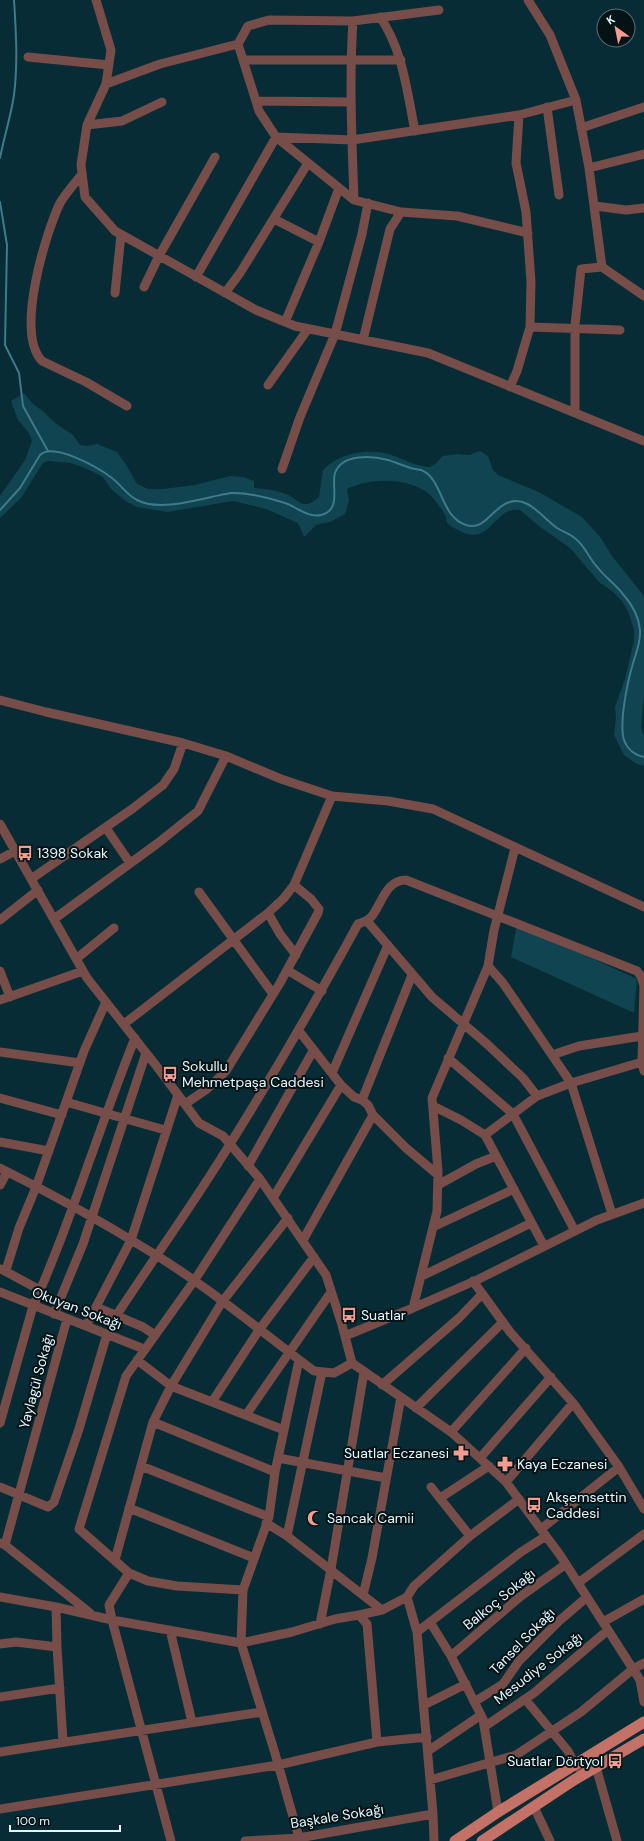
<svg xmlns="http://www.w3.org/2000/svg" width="644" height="1841" viewBox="0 0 644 1841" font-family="'DM Sans',sans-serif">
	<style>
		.green { fill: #0f4450 }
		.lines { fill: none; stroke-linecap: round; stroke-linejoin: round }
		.stream { stroke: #3f7a8a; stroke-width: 2 }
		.minor { stroke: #764d48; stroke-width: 9 }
		.major { stroke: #c47167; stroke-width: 11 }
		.labels { text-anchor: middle; stroke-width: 4; stroke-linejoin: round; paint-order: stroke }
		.poi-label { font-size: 14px; fill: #e4f7fd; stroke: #051316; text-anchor: start }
		.street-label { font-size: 14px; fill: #e4f7fd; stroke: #051316 }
	</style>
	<rect width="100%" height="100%" fill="#072c35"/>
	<!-- green -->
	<path class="green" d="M 24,393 L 33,404 L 44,412 L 55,423 L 73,435 L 80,445 L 86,446 L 97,444 L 117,452 L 127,466 L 137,484 L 148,489 L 163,489 L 195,485 L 230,476 L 243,477 L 254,481 L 254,488 C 264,489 276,490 286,494 C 299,499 302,512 319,497 L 323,470 C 338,454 363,449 384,453 C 399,456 413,466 429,467 L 434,465 L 443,456 L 457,454 L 469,455 L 480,451 L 488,456 L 493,470 L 498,475 L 539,492 L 582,517 L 601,538 L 612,556 L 644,596 L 644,695 L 641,728 L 644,735 L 644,766 L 635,763 L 624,755 L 614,735 L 616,718 L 615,707 L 625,679 L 634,641 L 634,630 L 628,611 L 622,601 L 612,591 L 600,583 L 570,548 L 540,527 L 520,510 C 493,506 491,549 458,530 C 454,528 450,526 447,523 C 446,521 447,519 446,517 C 445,513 432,496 428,493 C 406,477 370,478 347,489 L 349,501 L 345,514 L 330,522 L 316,525 L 304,537 L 298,523 L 266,509 L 233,501 L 168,512 L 137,507 L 127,502 L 111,489 L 103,477 L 85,468 L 70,463 L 48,461 L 43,463 L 21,498 L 0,518 L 0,496 L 25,460 L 32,441 L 29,433 L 18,420 L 11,401 Z
		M 517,924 L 637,979 L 634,1013 L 511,957 Z"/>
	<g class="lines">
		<!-- stream -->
		<path class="stream" d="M 0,158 C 4,137 11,116 14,95 C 18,63 16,32 14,0
			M 0,202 L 7,245 L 5,345 L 19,373 L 23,406 L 48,451
			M 0,510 L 20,488 L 40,455 C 54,442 99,468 112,478 C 121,485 127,495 137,500 C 161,513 205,497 231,493 C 248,492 269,498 285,503 C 297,507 308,518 321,515 C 342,510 331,486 335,473 C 342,453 373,456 388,460 C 395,462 401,465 408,467 C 412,469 417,469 421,470 C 443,478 440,517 466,525 C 484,531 492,509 507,503 C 528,494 542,518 557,528 C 564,532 571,534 577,540 C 586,548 590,560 598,568 C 605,577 615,584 622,593 C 631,603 639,616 640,630 C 641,643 635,655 632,667 C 627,684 619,724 624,740 C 627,749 635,755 644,757"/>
		<!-- minor -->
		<path class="minor" d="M 96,0 L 111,50 L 106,84 L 87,125 L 81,165 L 85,197 L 115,231 L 256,310 L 295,326 L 428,353 L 644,441
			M 528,0 L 550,35 L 576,100 L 589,168 L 602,267
			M 439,10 L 353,21 L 269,20 L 248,26 L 238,44 L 259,111 L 276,137 L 354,200 L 401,212 L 457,216 L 528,233
			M 380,17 C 403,50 407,92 415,131
			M 353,21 C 349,81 352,140 354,200
			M 28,57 L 109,65
			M 243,60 L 401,60
			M 106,84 L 160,64 L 238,44
			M 256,101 L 350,102
			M 547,107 L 559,195
			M 87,125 L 122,121 L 162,102
			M 581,128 L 644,107
			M 589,168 L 644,154
			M 82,174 C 75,183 66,193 60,203 C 45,235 15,333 42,361 L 86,382 L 127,406
			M 595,206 L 626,210 L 644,208
			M 274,219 L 319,242
			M 196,277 L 276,137 L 352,140 L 519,115 L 576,100
			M 144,287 L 159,256 L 215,157
			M 115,293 L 121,235
			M 225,293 L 240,273 L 308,163
			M 285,322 L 319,242 L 339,188
			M 530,327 L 620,330
			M 363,340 L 390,229 L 401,212
			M 268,385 L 308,329
			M 510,387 L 517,371 L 530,327 L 531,282 L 526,212 L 516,163 L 519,115
			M 575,413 L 575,325 L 581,269 L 602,267 L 644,296
			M 282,469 L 300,417 L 335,334 L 362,234 L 368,203
			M 0,700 L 46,712 L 183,743 L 226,756 L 281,779 L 332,796 L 388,801 L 433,809 L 644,907
			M 0,824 L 87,978 L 158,1068 L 199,1123 L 223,1136 L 260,1179 L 326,1275 L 342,1325 L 352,1363 L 451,1432 L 506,1482 L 560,1555 L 640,1680 L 644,1702
			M 106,828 L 130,863
			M 0,859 L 15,851
			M 31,879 L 132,809 L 163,785 L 174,769 L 183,743
			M 199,892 L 273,994
			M 268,913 L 280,934 L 296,955
			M 54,919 L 158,843 L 198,811 L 226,756
			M 0,920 L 38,890
			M 367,921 L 432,997 L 487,1044 L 523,1078 L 537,1096
			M 76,959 L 114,928
			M 488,966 L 494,930 L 515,848
			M 287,970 L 322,991
			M 0,971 L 10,997
			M 644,986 L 642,1062 L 644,1071
			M 0,1000 L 83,971
			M 124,1024 L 268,913 L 284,898 L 294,885 L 332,796
			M 299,1031 L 341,1085 L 354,1097 L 362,1100 L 368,1105 L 373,1115 L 406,1148 L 438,1175
			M 0,1052 L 80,1063
			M 552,1055 L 579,1046 L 642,1036
			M 448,1058 L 513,1114 L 575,1231
			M 332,1073 L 388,945
			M 0,1098 L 62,1115
			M 362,1100 L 412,975
			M 66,1102 L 165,1130
			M 185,1104 L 207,1089 L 226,1071 L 280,983 L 318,913 L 319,909 L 311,899 L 294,885
			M 433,1106 L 461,1120 L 485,1135 L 544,1246
			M 485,1135 L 537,1096 L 571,1083 L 642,1062
			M 0,1142 L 49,1151
			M 248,1166 L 313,1051
			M 0,1168 C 50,1193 99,1220 146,1249 C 205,1284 259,1330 314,1371 L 334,1373 L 352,1363
			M 0,1185 L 7,1172
			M 438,1185 L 476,1164 L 496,1156
			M 273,1198 L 341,1085
			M 433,1227 L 514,1189
			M 303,1240 L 373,1115
			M 1,1269 L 40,1290
			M 6,1270 L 19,1228 L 36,1187 L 84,1051 L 106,1002
			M 422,1276 L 531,1223
			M 473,1281 L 510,1332 L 573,1403 L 619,1467 L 644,1509
			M 0,1292 L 144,1349
			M 96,1307 L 143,1327 L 155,1335
			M 413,1308 L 437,1211 L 438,1171 L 432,1098 L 488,966 L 503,983 L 571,1083 L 612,1214
			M 54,1314 L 83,1244 L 146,1053
			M 116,1316 C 154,1258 194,1203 230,1144 C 275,1072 317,999 358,924 C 363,922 368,921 372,916 C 382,903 386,880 406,880 L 637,971 L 641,976 L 644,986
			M 86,1326 L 131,1240 L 178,1095
			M 345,1336 L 413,1308 L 479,1279 L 597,1220 L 644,1203
			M 137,1360 L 171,1386 L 284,1430
			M 299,1360 L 275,1472 L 269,1517 L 243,1590 L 241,1643 L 274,1750 L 300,1841
			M 382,1385 L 459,1318 L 482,1294
			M 212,1402 L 259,1330 L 314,1257
			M 416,1408 L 503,1322
			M 246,1415 L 331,1292
			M 153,1422 L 275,1472
			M 0,1423 L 33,1306 C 44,1283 53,1259 62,1236 C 87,1170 109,1103 135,1038
			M 451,1432 L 526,1348
			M 278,1458 L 386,1478
			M 480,1458 L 551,1377
			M 141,1466 L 269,1517
			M 506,1482 L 573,1403
			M 0,1487 L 48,1507 L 54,1502 L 79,1429 L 107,1334
			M 431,1487 L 470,1536
			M 440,1498 L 489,1466
			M 129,1508 L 254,1558
			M 266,1523 L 287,1536 L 382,1610
			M 541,1529 L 619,1467
			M 287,1536 L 322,1372
			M 0,1543 L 5,1545 L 90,1613
			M 5,1545 L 67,1319
			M 115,1560 L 153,1422 L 171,1386 L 222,1302 L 288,1218
			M 129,1573 L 109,1605 L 112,1620 L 241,1643 L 292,1632 L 335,1619 L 359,1615 L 367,1624 L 377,1742
			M 578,1583 L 644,1534
			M 243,1590 L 177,1586 L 148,1581 L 129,1573 L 79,1529 L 126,1376 L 194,1281 L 260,1179
			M 363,1595 L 372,1558 L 401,1397
			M 0,1597 L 56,1607 L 112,1620 L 171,1841
			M 407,1597 L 414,1586 L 470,1536 L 519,1499
			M 56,1607 L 57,1647 L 63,1742
			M 359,1615 L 382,1610 L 407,1597 L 417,1632
			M 430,1622 L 451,1656 L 483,1719 L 498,1812
			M 603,1622 L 644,1599
			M 320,1624 L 331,1569 L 364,1372
			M 170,1630 L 192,1722
			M 0,1644 L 16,1642 L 57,1647
			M 451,1656 L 521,1596 L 566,1564
			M 0,1697 L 60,1688
			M 525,1699 L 568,1751 L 575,1765 L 585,1773
			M 474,1702 L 503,1684 L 519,1661 L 559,1621 L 587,1597
			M 424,1705 L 466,1684
			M 484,1727 L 534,1693 L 608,1630
			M 428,1751 L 481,1715
			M 0,1752 L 262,1712
			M 596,1767 L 617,1841
			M 430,1780 L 516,1755 L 581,1712 L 633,1669 L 644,1663
			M 534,1807 L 550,1841
			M 0,1809 L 278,1765 L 377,1742 L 427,1737
			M 245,1841 L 299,1838 L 433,1814
			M 434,1841 L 433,1814 L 417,1632 L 521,1552 L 546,1536"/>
		<!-- major -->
		<path class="major" d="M 455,1841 L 498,1812 L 644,1722
			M 482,1841 L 574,1780 L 644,1739"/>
	</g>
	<!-- icons -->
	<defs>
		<symbol id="bus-bare" viewBox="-9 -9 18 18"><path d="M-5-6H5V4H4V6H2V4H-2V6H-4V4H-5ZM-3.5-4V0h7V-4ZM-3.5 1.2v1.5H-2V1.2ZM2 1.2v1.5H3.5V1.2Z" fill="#f59c91" stroke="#051316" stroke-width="2.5" paint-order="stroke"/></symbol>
		<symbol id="pharmacy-bare" viewBox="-9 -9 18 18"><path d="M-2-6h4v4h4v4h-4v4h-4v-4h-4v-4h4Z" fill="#f59c91" stroke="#051316" stroke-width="2.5" paint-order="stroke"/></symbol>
		<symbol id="mosque-bare" viewBox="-9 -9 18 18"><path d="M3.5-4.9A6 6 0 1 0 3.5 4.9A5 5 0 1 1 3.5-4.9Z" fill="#f59c91" stroke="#051316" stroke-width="2.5" paint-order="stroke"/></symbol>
	</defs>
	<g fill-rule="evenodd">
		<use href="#bus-bare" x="14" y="842" width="22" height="22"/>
		<use href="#bus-bare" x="159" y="1063" width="22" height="22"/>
		<use href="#bus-bare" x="338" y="1304" width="22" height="22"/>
		<use href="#pharmacy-bare" x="450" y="1442" width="22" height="22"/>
		<use href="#pharmacy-bare" x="494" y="1453" width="22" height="22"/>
		<use href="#bus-bare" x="523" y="1494" width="22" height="22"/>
		<use href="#mosque-bare" x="304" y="1507" width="22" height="22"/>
		<use href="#bus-bare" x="604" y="1750" width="22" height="22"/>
	</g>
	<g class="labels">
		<!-- poi labels -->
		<g class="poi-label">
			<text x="37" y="858">1398 Sokak</text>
			<text x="182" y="1071">Sokullu<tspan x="182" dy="16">Mehmetpaşa Caddesi</tspan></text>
			<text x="361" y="1320">Suatlar</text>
			<text x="449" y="1458" text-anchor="end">Suatlar Eczanesi</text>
			<text x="517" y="1469">Kaya Eczanesi</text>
			<text x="546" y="1502">Akşemsettin<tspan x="546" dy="16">Caddesi</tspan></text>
			<text x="327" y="1523">Sancak Camii</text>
			<text x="603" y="1766" text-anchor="end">Suatlar Dörtyol</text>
		</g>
		<!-- street labels -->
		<g class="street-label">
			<text transform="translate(77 1308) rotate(21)" y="5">Okuyan Sokağı</text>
			<text transform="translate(36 1381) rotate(-75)" y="5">Yaylagül Sokağı</text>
			<text transform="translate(499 1599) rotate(-39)" y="5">Balkoç Sokağı</text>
			<text transform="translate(522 1641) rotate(-46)" y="5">Tansel Sokağı</text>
			<text transform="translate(538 1668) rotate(-38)" y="5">Mesudiye Sokağı</text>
			<text transform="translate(337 1816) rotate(-9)" y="5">Başkale Sokağı</text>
		</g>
	</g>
	<!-- north arrow -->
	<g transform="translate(616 28) rotate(327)"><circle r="19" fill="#051316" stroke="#5e6e72"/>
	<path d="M0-3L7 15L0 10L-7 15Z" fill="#f59c91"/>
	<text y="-6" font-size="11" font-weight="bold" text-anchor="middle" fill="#e4f7fd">K</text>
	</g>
	<!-- scale -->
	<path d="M10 1825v6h110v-6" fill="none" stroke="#e4f7fd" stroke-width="2"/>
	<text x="16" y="1825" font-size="12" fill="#e4f7fd" stroke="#051316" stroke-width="3" paint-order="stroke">100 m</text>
</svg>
